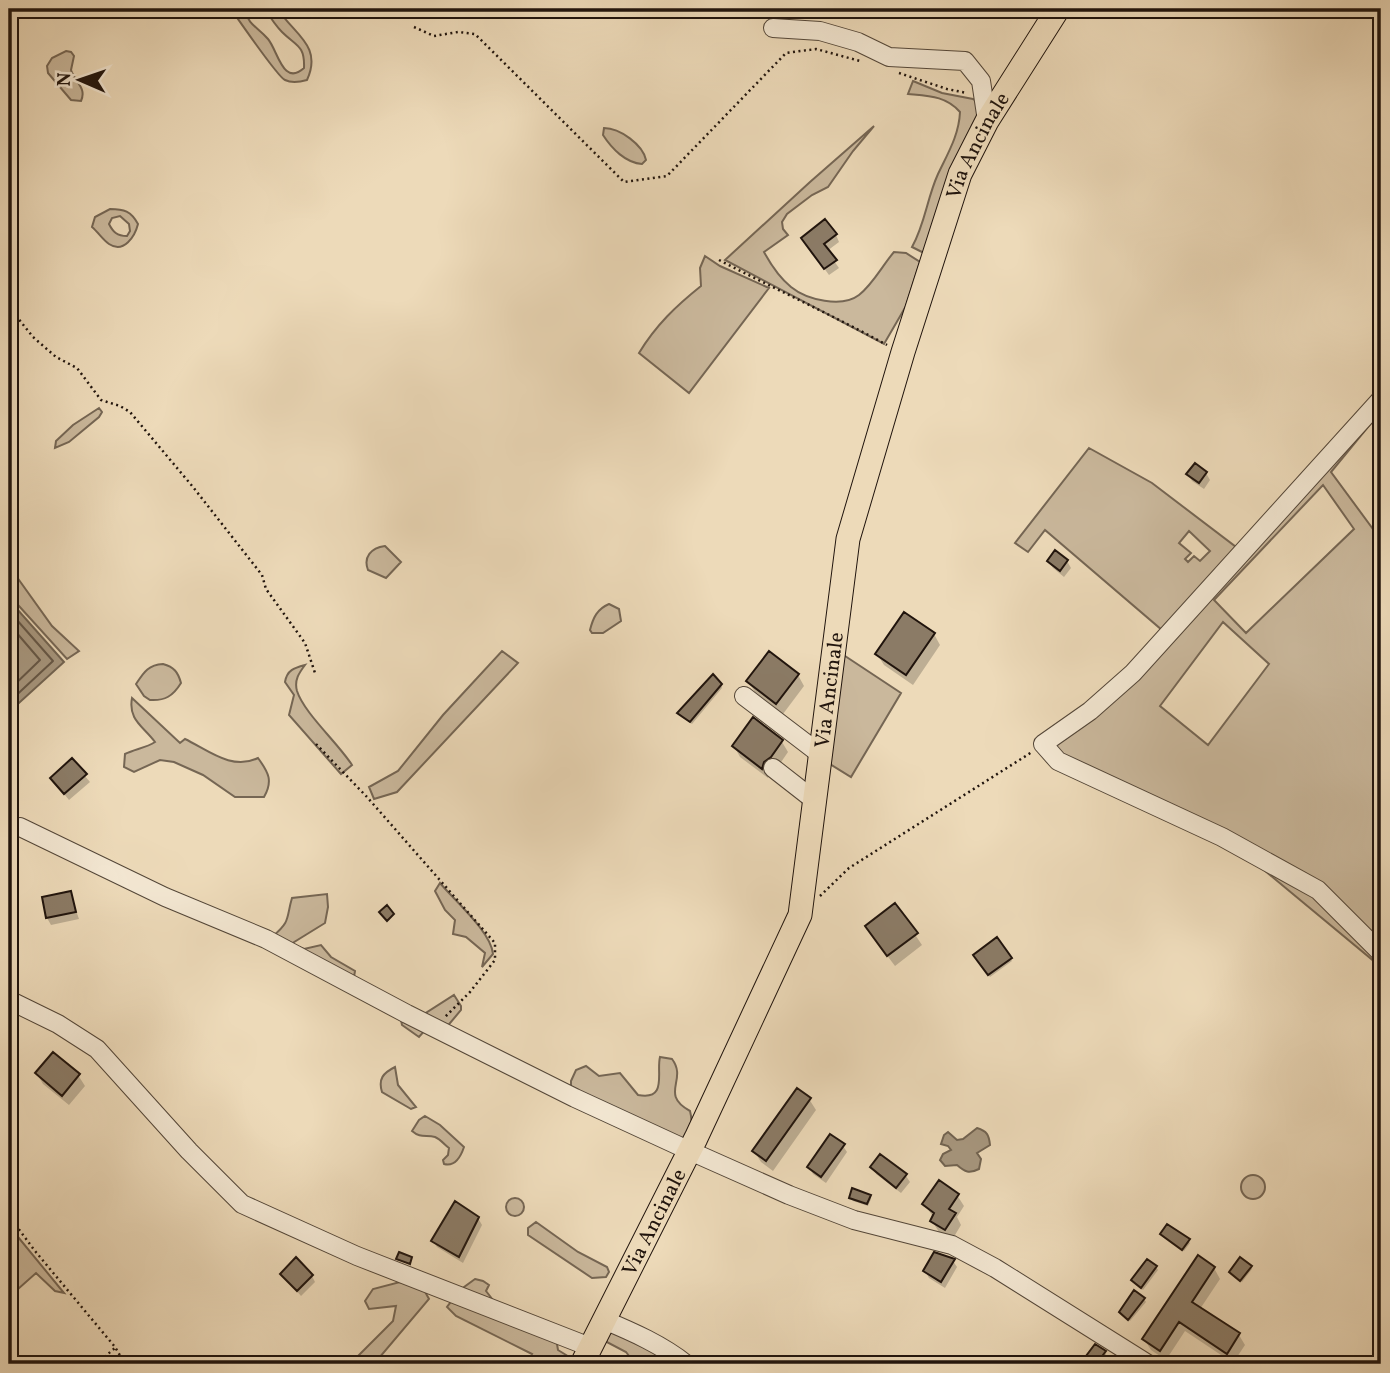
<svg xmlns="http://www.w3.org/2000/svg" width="1390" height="1373" viewBox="0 0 1390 1373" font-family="Vollkorn,serif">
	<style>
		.green { fill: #cab89c; stroke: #756654; stroke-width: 2; fill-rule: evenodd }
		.water { fill: #a7977f; stroke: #716351; stroke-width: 2 }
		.shadow { fill: #0003 }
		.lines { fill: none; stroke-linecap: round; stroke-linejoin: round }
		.shore { stroke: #645646; stroke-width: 2 }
		.building { fill: #8b7b66; stroke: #20140d; stroke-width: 2 }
		.minor-casing { stroke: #534638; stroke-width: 20 }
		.major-casing { stroke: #20140d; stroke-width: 25 }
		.path { stroke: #20140d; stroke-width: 2.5; stroke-dasharray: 2 3.5; stroke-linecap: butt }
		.minor { stroke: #f3e7d2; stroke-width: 18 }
		.major { stroke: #eddab9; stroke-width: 23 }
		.labels { text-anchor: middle; stroke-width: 6; stroke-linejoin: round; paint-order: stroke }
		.street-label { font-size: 21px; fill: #20140d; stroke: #f3e7d2 }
	</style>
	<rect width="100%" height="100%" fill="#eddab9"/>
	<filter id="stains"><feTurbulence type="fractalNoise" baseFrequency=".00286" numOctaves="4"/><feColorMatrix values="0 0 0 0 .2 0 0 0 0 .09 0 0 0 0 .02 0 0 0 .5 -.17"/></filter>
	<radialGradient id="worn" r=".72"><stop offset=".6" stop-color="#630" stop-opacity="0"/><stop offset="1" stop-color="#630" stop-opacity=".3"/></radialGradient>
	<!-- green -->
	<path class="green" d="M 231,9 L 244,9 C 249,26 258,27 268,39 C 278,51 283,87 304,68 C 305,45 296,46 282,32 C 275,25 270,17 265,9 L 278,9 C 293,34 323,45 307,80 C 300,82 291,83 285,80 C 278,77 238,19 231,9 Z
		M 66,51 L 71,52 L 74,56 L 71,70 C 75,82 87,88 81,101 L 71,100 L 48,73 L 47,66 L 52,58 Z
		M 913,81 L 942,93 L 973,99 L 979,102 L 982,107 L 924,253 L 912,247 C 925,224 927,198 938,174 C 948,153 959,135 960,112 C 946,96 929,96 908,94 Z
		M 874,126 L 853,151 L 828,187 L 812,195 L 787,214 L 782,222 L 783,229 L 788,235 L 764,252 C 771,265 780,278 791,287 C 807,300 842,308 859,295 C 873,284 882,266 894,252 L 906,253 L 920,262 L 906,306 L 884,344 L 725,260 L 810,182 Z
		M 604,128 C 620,128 643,145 646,160 L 642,164 C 626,163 612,149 603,135 Z
		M 110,209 C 124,209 131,211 138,224 C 135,236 124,254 109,244 C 103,240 98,232 92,227 L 95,217 ZM 120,216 L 129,224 L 130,231 L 127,236 C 117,236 113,232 109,224 L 112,218 Z
		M 705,256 L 720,266 L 769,288 L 689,393 L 639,353 C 656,325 676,306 701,286 L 700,268 Z
		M 99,408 L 102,412 L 99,417 L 69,442 L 55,448 L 56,441 L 73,425 Z
		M 1381,411 L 1331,472 L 1381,540 L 1381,967 L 1252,860 L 1046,746 L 1092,714 ZM 1323,485 L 1354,529 L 1246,633 L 1214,600 ZM 1223,622 L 1269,664 L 1208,745 L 1160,706 Z
		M 1089,448 L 1152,483 L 1236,547 L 1162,630 L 1045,530 L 1028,552 L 1015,543 ZM 1189,531 L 1210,551 L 1200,561 L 1194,556 L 1188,562 L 1185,559 L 1191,553 L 1179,543 Z
		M 385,546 L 401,562 L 386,578 L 368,570 C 363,557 371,548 385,546 Z
		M 9,566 L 52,626 L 79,651 L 67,659 L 9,595 Z
		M 609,604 L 619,609 L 621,621 L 603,633 L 592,633 L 590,630 C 593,618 597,609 609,604 Z
		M 502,651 L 518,663 L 397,792 L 374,799 L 369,787 L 398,771 L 443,715 Z
		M 839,652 L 901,693 L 851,777 L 825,761 Z
		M 163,664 C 174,667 178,672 181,683 C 173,696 165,701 150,700 L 144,696 L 136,684 C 144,672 148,665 163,664 Z
		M 305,665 C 299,673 294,680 297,691 C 304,713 338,743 352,765 L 341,774 L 289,715 L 294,695 L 285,682 C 287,670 294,668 305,665 Z
		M 132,698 L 180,743 L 185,739 C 208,750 232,771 258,758 C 269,773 273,781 264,797 L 235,797 L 203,775 L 174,762 L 160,760 L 134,772 L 124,767 L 125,754 C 135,749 146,748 155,742 C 143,726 128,720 132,698 Z
		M 440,883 C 455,901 491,932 493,954 L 482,967 L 485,953 L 466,937 L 453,934 L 455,920 L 445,910 L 435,891 Z
		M 327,894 L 328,907 L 325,923 L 291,944 L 304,949 L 321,945 L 331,957 L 355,971 L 354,977 L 273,936 C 291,921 286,918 292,898 Z
		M 454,995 L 461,1006 L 461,1010 L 440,1035 L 426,1029 L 419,1037 L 402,1025 L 401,1020 L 424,1014 Z
		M 660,1057 L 672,1059 C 688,1080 659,1094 690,1111 C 694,1126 689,1133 682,1146 L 571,1088 L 571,1081 L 576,1070 L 586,1066 L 599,1076 L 620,1073 L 638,1095 C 668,1101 656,1072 660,1057 Z
		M 395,1067 L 398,1085 L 416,1107 L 411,1109 L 382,1092 C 378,1079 383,1073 395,1067 Z
		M 425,1116 L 440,1125 L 464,1147 C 461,1156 455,1167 444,1164 L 443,1160 L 448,1155 L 449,1148 C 445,1145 440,1139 435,1137 C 425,1135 420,1138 412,1131 L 419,1120 Z
		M1241 1187a12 12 0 1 1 24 0a12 12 0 1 1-24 0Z
		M506 1207a9 9 0 1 1 18 0a9 9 0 1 1-18 0Z
		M 536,1222 L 578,1252 L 607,1267 L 609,1272 L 606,1277 L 592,1278 L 528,1235 L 528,1228 Z
		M 9,1226 L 64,1293 L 55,1291 L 36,1273 L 9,1297 Z
		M 475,1279 L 483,1281 L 489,1285 L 486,1291 L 493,1300 L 551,1337 L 557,1344 L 558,1350 L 571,1358 L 568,1364 L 525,1364 L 532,1354 L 456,1316 L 447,1307 L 460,1290 Z
		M 400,1282 L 423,1288 L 429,1299 L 374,1364 L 350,1364 L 393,1321 L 396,1306 L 369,1309 L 365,1301 L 373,1289 Z
		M 610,1326 L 681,1364 L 635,1364 L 626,1352 L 603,1340 Z"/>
	<!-- water -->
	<path class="water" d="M 9,600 L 64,662 L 9,712 Z
		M 977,1128 C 987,1131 989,1135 990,1145 L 977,1153 L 981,1159 L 979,1169 C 969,1174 965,1172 957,1165 L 945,1166 L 940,1160 L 943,1154 L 951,1150 L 948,1146 L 941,1144 L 944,1135 L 948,1132 L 957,1140 L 963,1139 Z"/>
	<!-- shadow -->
	<path class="shadow" d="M 836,235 L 839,242 L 827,251 L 839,268 L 829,275 L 807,245 Z
		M 1206,473 L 1210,480 L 1204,489 L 1192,481 L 1188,474 Z
		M 1067,561 L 1071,568 L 1064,577 L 1053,568 L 1049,562 Z
		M 934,634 L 940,645 L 913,685 L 884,665 L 877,654 Z
		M 798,675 L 804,686 L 783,714 L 755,692 L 748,681 Z
		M 721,685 L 722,688 L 692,724 L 681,715 Z
		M 754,720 L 782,742 L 788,752 L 777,768 L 769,773 L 768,778 L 740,757 L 734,746 Z
		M 72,761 L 90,782 L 69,800 L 52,779 Z
		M 70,893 L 79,919 L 51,925 L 47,918 L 44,899 Z
		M 895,905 L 922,945 L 895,966 L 873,937 Z
		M 996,939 L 1012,961 L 990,977 L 976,955 Z
		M 37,1074 L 78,1075 L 85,1086 L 69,1105 L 43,1084 Z
		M 809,1099 L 816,1110 L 773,1171 L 761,1162 L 754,1151 Z
		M 843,1146 L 847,1152 L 826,1183 L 813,1174 L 809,1167 Z
		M 872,1167 L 906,1176 L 910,1182 L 901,1193 L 876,1174 Z
		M 957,1195 L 964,1206 L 957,1217 L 961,1225 L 952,1240 L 939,1232 L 932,1221 L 934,1218 L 924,1204 Z
		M 870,1196 L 871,1199 L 868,1206 L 853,1201 L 851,1198 Z
		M 478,1218 L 482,1225 L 463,1263 L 437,1247 L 433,1241 Z
		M 1162,1234 L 1188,1241 L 1190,1243 L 1184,1251 Z
		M 411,1258 L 411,1266 L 398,1259 Z
		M 953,1261 L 957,1267 L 945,1288 L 929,1278 L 925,1271 Z
		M 1156,1267 L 1158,1270 L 1143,1290 L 1135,1283 L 1133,1281 Z
		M 1251,1267 L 1252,1269 L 1242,1282 L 1233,1275 Z
		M 1214,1268 L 1220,1279 L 1200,1309 L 1239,1335 L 1245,1345 L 1233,1363 L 1185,1331 L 1166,1360 L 1151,1350 L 1144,1339 Z
		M 282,1274 L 312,1276 L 315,1282 L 301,1296 Z
		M 1144,1299 L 1146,1302 L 1130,1321 L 1122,1315 L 1121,1312 Z
		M 1105,1352 L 1106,1355 L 1099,1364 L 1085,1364 L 1084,1362 Z"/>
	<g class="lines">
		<!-- shore -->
		<path class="shore" d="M 9,611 L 53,661 L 9,702
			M 9,624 L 40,660 L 9,690"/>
	</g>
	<!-- building -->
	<path class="building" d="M 825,219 L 837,234 L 824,244 L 837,260 L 824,269 L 801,238 Z
		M 1195,463 L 1207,472 L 1199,483 L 1186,474 Z
		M 1055,550 L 1068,560 L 1060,571 L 1047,561 Z
		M 904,612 L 935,633 L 906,675 L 875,654 Z
		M 769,651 L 799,674 L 776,704 L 746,681 Z
		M 713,674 L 722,684 L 690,722 L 677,713 Z
		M 753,717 L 783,740 L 771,757 L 764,762 L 762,769 L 732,746 Z
		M 72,758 L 87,774 L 64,794 L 50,778 Z
		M 71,891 L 76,912 L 46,918 L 42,897 Z
		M 895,903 L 918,933 L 887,956 L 865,926 Z
		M 387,905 L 394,914 L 387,921 L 379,912 Z
		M 997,937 L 1012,958 L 988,975 L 973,955 Z
		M 53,1052 L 80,1074 L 62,1096 L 35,1073 Z
		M 797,1088 L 811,1098 L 766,1161 L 752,1151 Z
		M 830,1134 L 845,1144 L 821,1177 L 807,1167 Z
		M 880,1154 L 907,1174 L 896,1188 L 870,1167 Z
		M 939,1180 L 959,1194 L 949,1209 L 956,1213 L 945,1230 L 930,1221 L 934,1213 L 922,1204 Z
		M 852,1188 L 871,1195 L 867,1204 L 849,1198 Z
		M 455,1201 L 479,1217 L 459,1257 L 431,1241 Z
		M 1167,1224 L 1190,1239 L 1182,1250 L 1160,1234 Z
		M 399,1252 L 412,1257 L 410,1264 L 396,1259 Z
		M 934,1252 L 955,1259 L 941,1282 L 923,1271 Z
		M 1198,1255 L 1215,1267 L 1192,1302 L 1240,1333 L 1227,1354 L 1179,1322 L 1160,1351 L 1142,1339 Z
		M 296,1257 L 313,1275 L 297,1291 L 280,1274 Z
		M 1240,1257 L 1252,1266 L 1240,1281 L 1229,1272 Z
		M 1147,1259 L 1157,1266 L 1141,1288 L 1131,1280 Z
		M 1134,1290 L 1145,1298 L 1128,1320 L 1119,1312 Z
		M 1095,1344 L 1106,1351 L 1096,1364 L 1080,1364 Z"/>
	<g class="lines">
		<defs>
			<path id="minor" d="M 773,28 L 820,31 L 858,42 L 889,57 L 965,61 L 981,81 L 987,121
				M 1381,399 L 1133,673 L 1090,711 L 1043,744 L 1058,761 L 1222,837 L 1318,890 L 1381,953
				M 744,696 L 820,754
				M 773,768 L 814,800
				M 20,827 L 165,897 L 266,939 L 407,1014 L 575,1098 L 690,1151 L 789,1195 L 854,1220 L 952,1245 L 995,1268 L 1148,1364
				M 9,1000 L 58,1024 L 97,1049 L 189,1151 L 242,1204 L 357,1256 L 590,1347
				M 604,1320 C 633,1332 662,1345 686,1364"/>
			<g id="major">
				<path id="s1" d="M 582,1364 L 696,1138 L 800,915 L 848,539 L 903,352 L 960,174 L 987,121 L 1058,9"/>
			</g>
		</defs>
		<!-- minor casing -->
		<use href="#minor" class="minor-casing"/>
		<!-- major casing -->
		<use href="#major" class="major-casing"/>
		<!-- path -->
		<path class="path" d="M 414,27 L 434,36 L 458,32 L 475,34 L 624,182 L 667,176 L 786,53 L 816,49 L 860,61
			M 899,73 L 947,89 L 967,93
			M 719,260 C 775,289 832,315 887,345
			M 9,307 L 33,337 L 56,357 L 77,368 L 101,400 L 120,406 L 130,412 L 193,487 L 262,575 L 266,589 L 305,643 L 315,673
			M 316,744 L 367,797 L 495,943 L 495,960 L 470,992 L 444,1018
			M 820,896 L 849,868 L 1032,752
			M 9,1216 L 35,1251 L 115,1347 L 125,1364
			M 96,1364 L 115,1348"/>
		<!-- minor -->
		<use href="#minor" class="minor"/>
		<!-- major -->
		<use href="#major" class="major"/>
	</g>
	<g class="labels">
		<!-- street labels -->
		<g class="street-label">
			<text dy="7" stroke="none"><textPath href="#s1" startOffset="1293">Via Ancinale</textPath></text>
			<text dy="7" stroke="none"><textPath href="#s1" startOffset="726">Via Ancinale</textPath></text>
			<text dy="7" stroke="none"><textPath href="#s1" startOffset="159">Via Ancinale</textPath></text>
		</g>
	</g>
	<!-- margin -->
	<rect width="1390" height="1373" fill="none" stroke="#eddab9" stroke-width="35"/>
	<rect x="10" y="10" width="1369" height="1352" fill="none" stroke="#20140d" stroke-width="3.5"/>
	<rect x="18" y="18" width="1355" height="1338" fill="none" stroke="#20140d" stroke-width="2"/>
	<!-- north arrow -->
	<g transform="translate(80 80) rotate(272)" stroke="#f3e7d2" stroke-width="5" paint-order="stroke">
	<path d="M0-5L12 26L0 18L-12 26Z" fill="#20140d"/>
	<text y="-10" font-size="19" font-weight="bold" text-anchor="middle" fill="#20140d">N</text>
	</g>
	<rect width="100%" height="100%" filter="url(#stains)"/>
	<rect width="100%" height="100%" fill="url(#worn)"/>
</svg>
